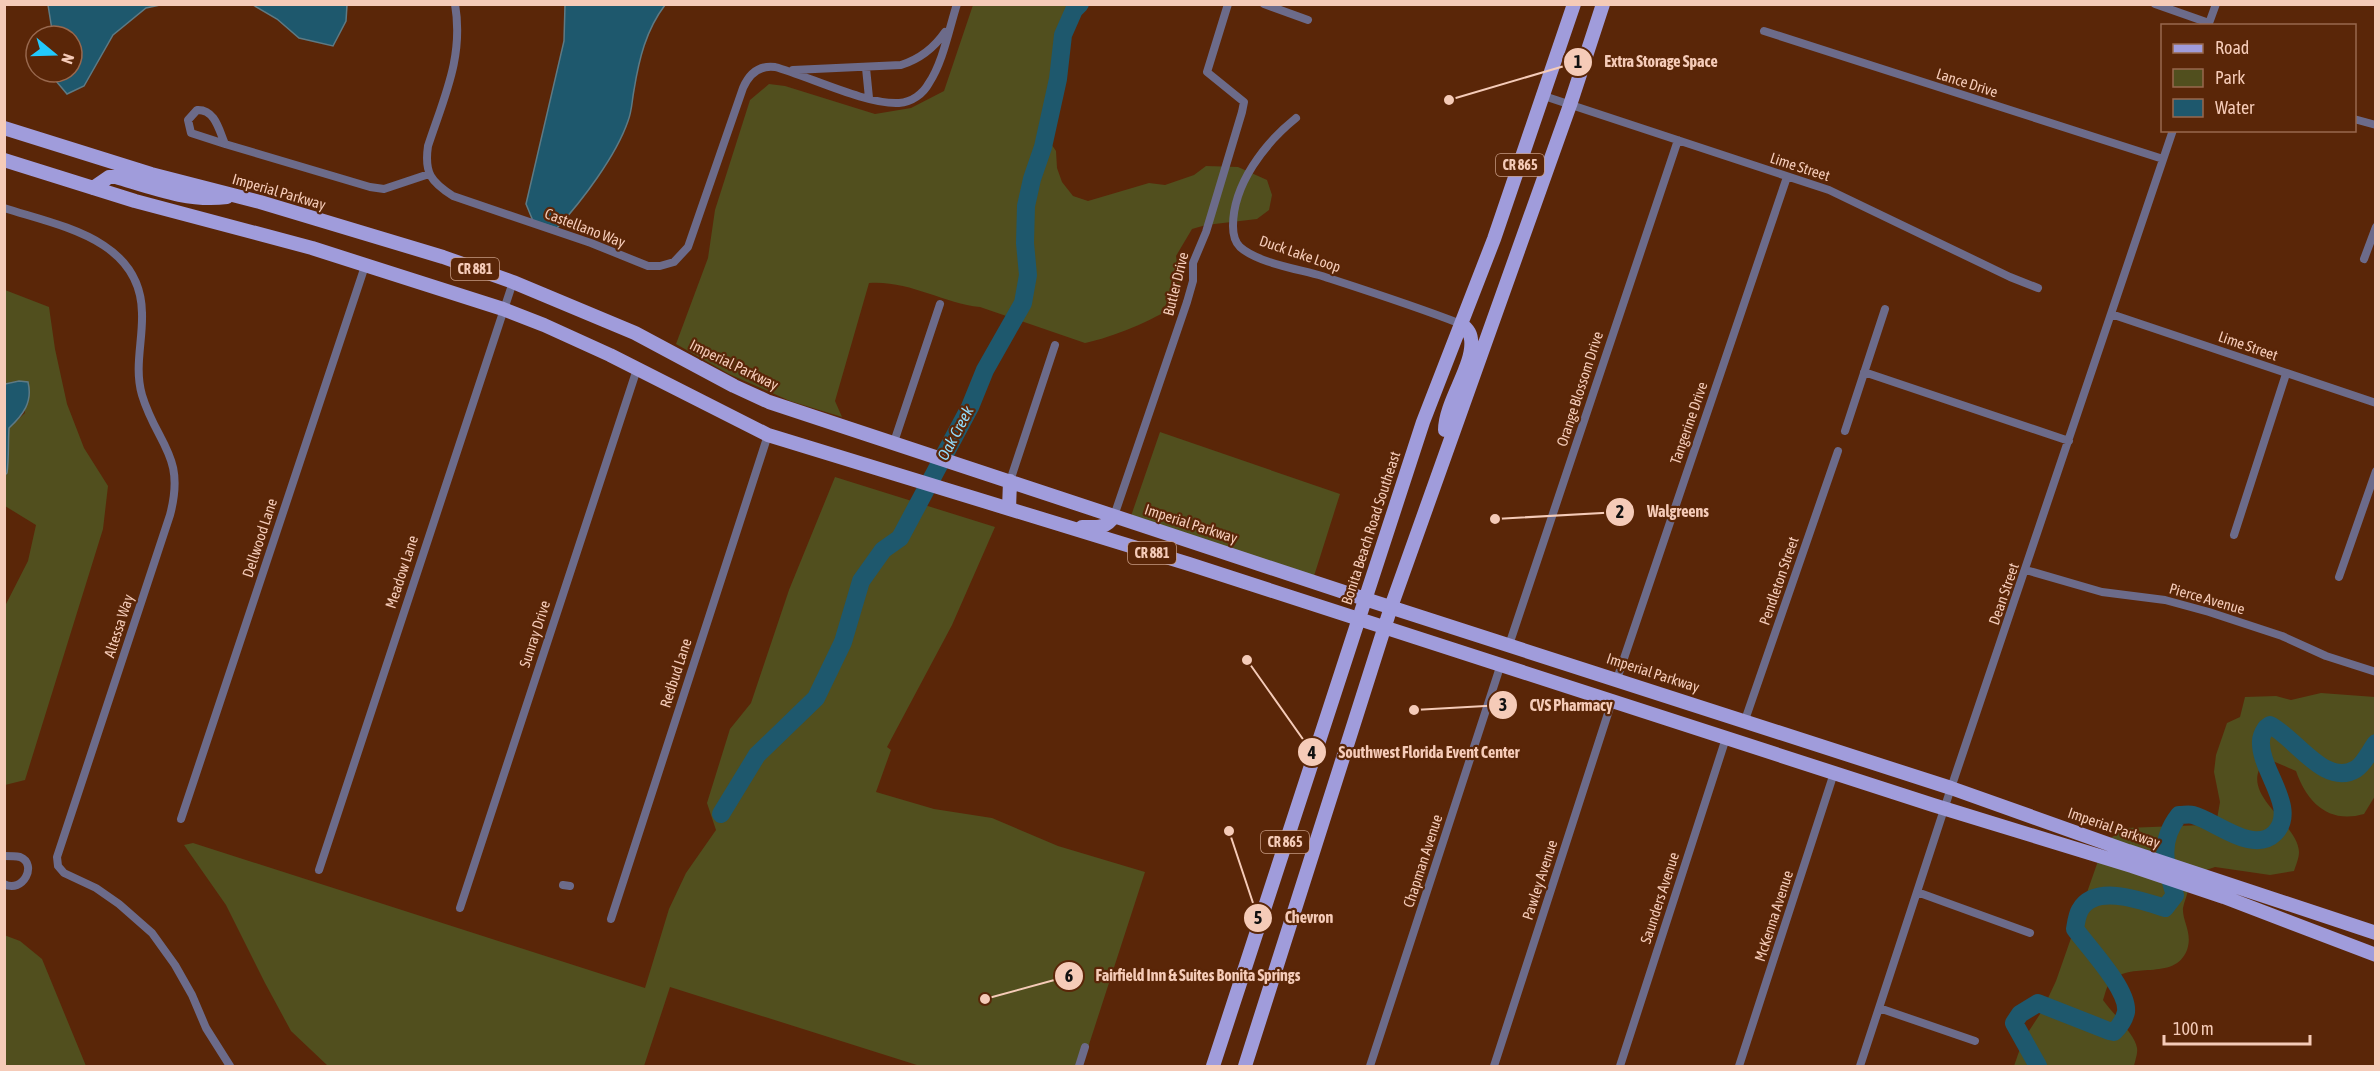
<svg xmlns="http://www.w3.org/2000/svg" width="2380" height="1071" viewBox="0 0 2380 1071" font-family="'Asap Condensed',sans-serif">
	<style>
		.green { fill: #514f1e }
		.water { fill: #1e586d; stroke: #5e7a84; stroke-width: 1.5 }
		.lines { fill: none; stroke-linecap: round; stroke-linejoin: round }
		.river { stroke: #1e586d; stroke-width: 18 }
		.street { stroke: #6c6b8a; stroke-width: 8 }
		.primary { stroke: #a09cdb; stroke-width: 14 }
		.labels { text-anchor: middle; stroke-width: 4.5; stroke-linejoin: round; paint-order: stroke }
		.shield { fill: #5a2608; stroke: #c69a83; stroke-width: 1.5 }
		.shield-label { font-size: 14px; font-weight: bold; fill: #f5cbb8 }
		.street-label { font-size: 15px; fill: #f5cbb8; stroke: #5a2608 }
		.water-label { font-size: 16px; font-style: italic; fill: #91dcfc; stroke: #5a2608 }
		.leader { fill: none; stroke: #f5cbb8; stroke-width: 2 }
		.callout-dot { fill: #f5cbb8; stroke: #5a2608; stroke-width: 2 }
		.mark-label { font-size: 18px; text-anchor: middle; font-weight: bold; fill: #111 }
		.callout-label { font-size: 16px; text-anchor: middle; font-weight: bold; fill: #f5cbb8; stroke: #5a2608; stroke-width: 4.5; stroke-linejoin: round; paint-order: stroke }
	</style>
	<rect width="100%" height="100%" fill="#5a2608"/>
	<!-- green -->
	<path class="green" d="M 973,5 L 1084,5 L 1075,18 L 1062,56 L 1046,122 L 1047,138 L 1056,151 L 1057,168 L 1062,182 L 1073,196 L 1088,201 L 1149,183 L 1165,185 L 1194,175 L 1206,166 L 1238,167 L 1267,180 L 1272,195 L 1269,210 L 1257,219 L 1206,225 L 1192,229 L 1176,256 L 1181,291 L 1176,305 C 1152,321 1113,337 1085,343 L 980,307 C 943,303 908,280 869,283 L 835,401 L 842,417 L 790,401 L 729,374 L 676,344 L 708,258 L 715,210 L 750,100 L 769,84 L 785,86 L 875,114 L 911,108 L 944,91 Z
		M 5,290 L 49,307 L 55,349 L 67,404 L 84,448 L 108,486 L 103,529 L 25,780 L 5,785 L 4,608 L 28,561 L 36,525 L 5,506 L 5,475 L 7,473 C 9,458 8,443 9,428 L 25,413 L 19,381 L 5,384 Z
		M 1160,432 L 1340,494 L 1314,576 L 1131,516 Z
		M 835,477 L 995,527 L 952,625 L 887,747 L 891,750 L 876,792 L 934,809 L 992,818 L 1058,846 L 1145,872 L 1082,1066 L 920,1066 L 670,987 L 644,1066 L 328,1066 L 291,1031 L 265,983 L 226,905 L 184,845 L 193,843 L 645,988 L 669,909 L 686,873 L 716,830 L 707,803 L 730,729 L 751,703 L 789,590 Z
		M 2321,693 L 2375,697 L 2375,796 L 2364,814 C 2329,824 2307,803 2296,771 L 2268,759 C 2265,762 2260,767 2259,770 C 2247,799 2298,825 2299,852 C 2299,858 2296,865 2294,871 L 2270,875 L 2215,867 L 2203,871 L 2109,839 L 2126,828 L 2203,825 L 2217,819 L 2220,802 L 2214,772 L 2216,755 L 2227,723 L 2240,717 L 2245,697 L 2276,696 L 2291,700 Z
		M 2098,861 L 2188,890 C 2187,896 2184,902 2183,908 C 2182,921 2193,933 2187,950 C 2174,983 2129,959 2110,983 C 2106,987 2105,995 2103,1000 C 2112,1013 2135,1034 2137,1048 C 2138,1053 2135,1061 2134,1066 L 2014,1066 L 2023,1040 L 2042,1011 L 2056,981 Z
		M 4,935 L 20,941 L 42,959 L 86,1066 L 5,1066 Z"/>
	<!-- water -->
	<path class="water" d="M 48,5 L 48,4 L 160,5 L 146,8 L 113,35 L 84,86 L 67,94 L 56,81 L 55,72 L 72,72 L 72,36 L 53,36 Z
		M 253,5 L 347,5 L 346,21 L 333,46 L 299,38 L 277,19 Z
		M 565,5 L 665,5 C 646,30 639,59 634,90 C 632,100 632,111 628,121 C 616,156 582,201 557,228 L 533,221 L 526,204 L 564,41 Z
		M 19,381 L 28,382 C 33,402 23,415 9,428 C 8,443 9,458 7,473 L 5,475 L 5,384 Z"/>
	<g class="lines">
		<!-- river -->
		<path class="river" d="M 721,814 L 757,755 L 816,698 L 843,642 L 861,581 L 883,550 L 900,538 L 970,407 L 985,370 L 1023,303 L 1028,275 L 1025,243 L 1026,206 L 1032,179 L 1043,147 L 1058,79 L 1063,35 L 1074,10 L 1080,4
			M 2038,1066 L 2014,1023 L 2020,1014 L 2038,1003 L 2109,1031 L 2114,1032 C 2120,1026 2124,1021 2126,1012 C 2129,990 2088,947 2075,929 C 2076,923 2077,915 2080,910 C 2095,883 2143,901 2165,908 L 2175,895 C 2165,865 2158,842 2179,815 C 2184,815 2189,814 2193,815 C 2216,821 2253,855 2275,833 C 2299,808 2259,770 2261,741 C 2261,737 2264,731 2266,728 L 2270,725 C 2295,737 2325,788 2356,769 C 2364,764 2370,751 2376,743"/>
		<!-- street -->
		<path class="street" d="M 455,4 C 464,57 444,97 428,146 C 424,173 431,182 453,196 L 591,243 L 648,266 L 660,266 L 674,262 L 688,247 L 743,88 C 749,74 759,65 775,67 C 808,76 867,105 899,103 C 912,102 923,94 929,83 C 943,62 949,29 957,4
			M 1264,4 L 1308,20
			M 2155,4 L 2209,23
			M 2208,26 L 2216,4
			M 1764,31 L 2163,159
			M 866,68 L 869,98
			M 793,70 L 901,65 C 920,59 934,48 945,32
			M 1544,96 L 1829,190 L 2010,277 L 2038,288
			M 197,110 C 215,109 219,130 225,144 L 191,133 L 188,120 Z
			M 1296,118 C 1265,143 1233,184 1233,226 C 1233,233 1234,241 1240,247 C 1258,263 1298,269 1322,276 C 1368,291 1415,306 1461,324
			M 2354,119 L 2376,125
			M 225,144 L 370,187 L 384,189 L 429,174
			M 4,208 C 60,226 141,239 142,313 C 143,341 134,367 142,395 C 157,445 186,455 170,515 L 57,857 L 58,866 L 64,873 L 96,888 L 119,904 L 152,933 L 175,965 L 192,995 L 206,1028 L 230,1066
			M 2364,259 L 2376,227
			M 2111,314 L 2376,403
			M 1864,372 L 2069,441
			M 1845,431 L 1885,309
			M 894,442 L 940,304
			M 1010,481 L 1055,345
			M 1114,516 L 1187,302 L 1193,281 L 1193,263 L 1206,232 L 1242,112 L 1244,102 L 1207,72 L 1228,4
			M 2234,535 L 2286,374
			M 2026,570 L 2102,592 L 2165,600 L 2209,612 L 2282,636 L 2326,656 L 2376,672
			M 2339,577 L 2376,471
			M 1509,645 L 1678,140
			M 1617,679 L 1787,177
			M 1745,720 L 1838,451
			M 181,819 L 365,266
			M 4,856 C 9,856 15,856 20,857 C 38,864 23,894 4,884
			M 319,870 L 513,282
			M 563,885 L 570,886
			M 1917,892 L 2030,933
			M 460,908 L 637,369
			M 611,919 L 768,435
			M 1879,1008 L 1975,1041
			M 1079,1066 L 1085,1047
			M 1370,1066 L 1501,664
			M 1494,1066 L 1612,701
			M 1620,1066 L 1726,738
			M 1739,1066 L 1834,773
			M 1860,1066 L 1951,788 L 2173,130"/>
		<!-- primary -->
		<path class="primary" d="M 4,128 L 151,174 L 260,202 L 443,257 L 513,282 L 635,333 L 734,386 L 769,402 L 1365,599 L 1951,788 L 2128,851 L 2376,933
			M 4,160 L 135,201 L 312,248 L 503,309 L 544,325 L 610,355 L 768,435 L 1189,564 L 1933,805 L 2132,866 L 2224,897 L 2376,955
			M 93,188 L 109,177 L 116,177 C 153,188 188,202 227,197
			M 1445,430 C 1445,402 1475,364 1471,339 C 1470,331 1466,328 1461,324
			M 1009,509 L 1010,481
			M 1082,527 C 1096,527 1106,529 1114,516
			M 1213,1066 L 1423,422 L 1494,239 L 1574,4
			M 1245,1066 L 1391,607 L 1570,105 L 1603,4"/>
	</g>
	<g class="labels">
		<!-- shield labels -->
		<g class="shield">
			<rect x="1496" y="154" width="48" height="22" rx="4.5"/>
			<rect x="451" y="258" width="48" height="22" rx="4.5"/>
			<rect x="1128" y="542" width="48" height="22" rx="4.5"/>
			<rect x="1261" y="831" width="48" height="22" rx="4.5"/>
		</g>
		<g class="shield-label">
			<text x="1520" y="170">CR 865</text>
			<text x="475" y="274">CR 881</text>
			<text x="1152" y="558">CR 881</text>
			<text x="1285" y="847">CR 865</text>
		</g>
		<!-- street labels -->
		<g class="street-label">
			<text transform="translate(1967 83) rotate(18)" y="5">Lance Drive</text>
			<text transform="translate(1800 167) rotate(18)" y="5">Lime Street</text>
			<text transform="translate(279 192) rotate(16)" y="5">Imperial Parkway</text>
			<text transform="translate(585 228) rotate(21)" y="5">Castellano Way</text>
			<text transform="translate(1300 254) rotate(19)" y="5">Duck Lake Loop</text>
			<text transform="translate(1176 284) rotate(-76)" y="5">Butler Drive</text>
			<text transform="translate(2248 346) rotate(19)" y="5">Lime Street</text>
			<text transform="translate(734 365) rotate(26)" y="5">Imperial Parkway</text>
			<text transform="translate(1580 389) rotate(-72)" y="5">Orange Blossom Drive</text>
			<text transform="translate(1689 423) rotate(-71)" y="5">Tangerine Drive</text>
			<text transform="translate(1191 524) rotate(18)" y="5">Imperial Parkway</text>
			<text transform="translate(1371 528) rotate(-72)" y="5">Bonita Beach Road Southeast</text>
			<text transform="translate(260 538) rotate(-72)" y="5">Dellwood Lane</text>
			<text transform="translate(402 572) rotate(-72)" y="5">Meadow Lane</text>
			<text transform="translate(1779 581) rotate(-71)" y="5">Pendleton Street</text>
			<text transform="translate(2004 594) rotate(-71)" y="5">Dean Street</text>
			<text transform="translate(2207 599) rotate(16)" y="5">Pierce Avenue</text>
			<text transform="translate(119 626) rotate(-72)" y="5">Altessa Way</text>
			<text transform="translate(535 634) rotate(-72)" y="5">Sunray Drive</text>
			<text transform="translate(676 673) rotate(-72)" y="5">Redbud Lane</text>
			<text transform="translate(1653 673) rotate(18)" y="5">Imperial Parkway</text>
			<text transform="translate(2114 828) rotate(19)" y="5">Imperial Parkway</text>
			<text transform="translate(1423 861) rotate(-72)" y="5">Chapman Avenue</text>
			<text transform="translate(1540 880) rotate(-72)" y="5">Pawley Avenue</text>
			<text transform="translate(1660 898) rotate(-72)" y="5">Saunders Avenue</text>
			<text transform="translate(1774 916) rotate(-72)" y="5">McKenna Avenue</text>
		</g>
		<!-- water labels -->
		<g class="water-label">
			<text transform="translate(955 433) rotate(-62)" y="6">Oak Creek</text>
		</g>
	</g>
	<!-- callouts -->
	<path class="leader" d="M1449 100L1578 62M1495 519L1620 512M1414 710L1503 705M1247 660L1312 752M1229 831L1258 918M985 999L1069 976"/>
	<g class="callout-dot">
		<circle cx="1449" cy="100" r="6"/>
		<circle cx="1495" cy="519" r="6"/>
		<circle cx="1414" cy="710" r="6"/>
		<circle cx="1247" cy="660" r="6"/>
		<circle cx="1229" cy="831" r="6"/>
		<circle cx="985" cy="999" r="6"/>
		<circle cx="1578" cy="62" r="15"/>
		<circle cx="1620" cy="512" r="15"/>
		<circle cx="1503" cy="705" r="15"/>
		<circle cx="1312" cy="752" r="15"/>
		<circle cx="1258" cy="918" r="15"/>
		<circle cx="1069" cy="976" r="15"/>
	</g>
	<g class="mark-label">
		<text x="1578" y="68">1</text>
		<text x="1620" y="518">2</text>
		<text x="1503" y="711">3</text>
		<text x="1312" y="759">4</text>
		<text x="1258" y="924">5</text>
		<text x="1069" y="982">6</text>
	</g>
	<g class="callout-label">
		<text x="1661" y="67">Extra Storage Space</text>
		<text x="1678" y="517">Walgreens</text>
		<text x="1571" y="711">CVS Pharmacy</text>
		<text x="1429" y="758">Southwest Florida Event Center</text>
		<text x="1309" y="923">Chevron</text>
		<text x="1198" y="981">Fairfield Inn &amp; Suites Bonita Springs</text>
	</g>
	<!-- border -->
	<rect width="2380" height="1071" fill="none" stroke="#f5cbb8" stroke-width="12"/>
	<!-- legend -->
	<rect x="2161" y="24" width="195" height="108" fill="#5a2608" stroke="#98684e" stroke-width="1.5"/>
	<rect x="2173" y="44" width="30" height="9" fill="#a09cdb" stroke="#98684e" stroke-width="1.5"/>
	<text x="2215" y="54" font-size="18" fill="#f5cbb8">Road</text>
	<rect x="2173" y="69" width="30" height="18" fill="#514f1e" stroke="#98684e" stroke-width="1.5"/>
	<text x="2215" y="84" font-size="18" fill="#f5cbb8">Park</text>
	<rect x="2173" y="99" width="30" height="18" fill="#1e586d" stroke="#98684e" stroke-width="1.5"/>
	<text x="2215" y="114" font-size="18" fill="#f5cbb8">Water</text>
	<!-- north arrow -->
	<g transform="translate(54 54) rotate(109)"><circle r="28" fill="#5a2608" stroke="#98684e" stroke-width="1.5"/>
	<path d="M0-4.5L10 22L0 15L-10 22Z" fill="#22c9fd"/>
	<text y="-9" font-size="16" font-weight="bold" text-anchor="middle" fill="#f5cbb8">N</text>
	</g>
	<!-- scale -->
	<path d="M2164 1035v9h146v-9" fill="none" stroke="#f5cbb8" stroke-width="3"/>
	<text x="2173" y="1035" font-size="18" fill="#f5cbb8" stroke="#5a2608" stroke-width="4.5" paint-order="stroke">100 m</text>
</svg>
